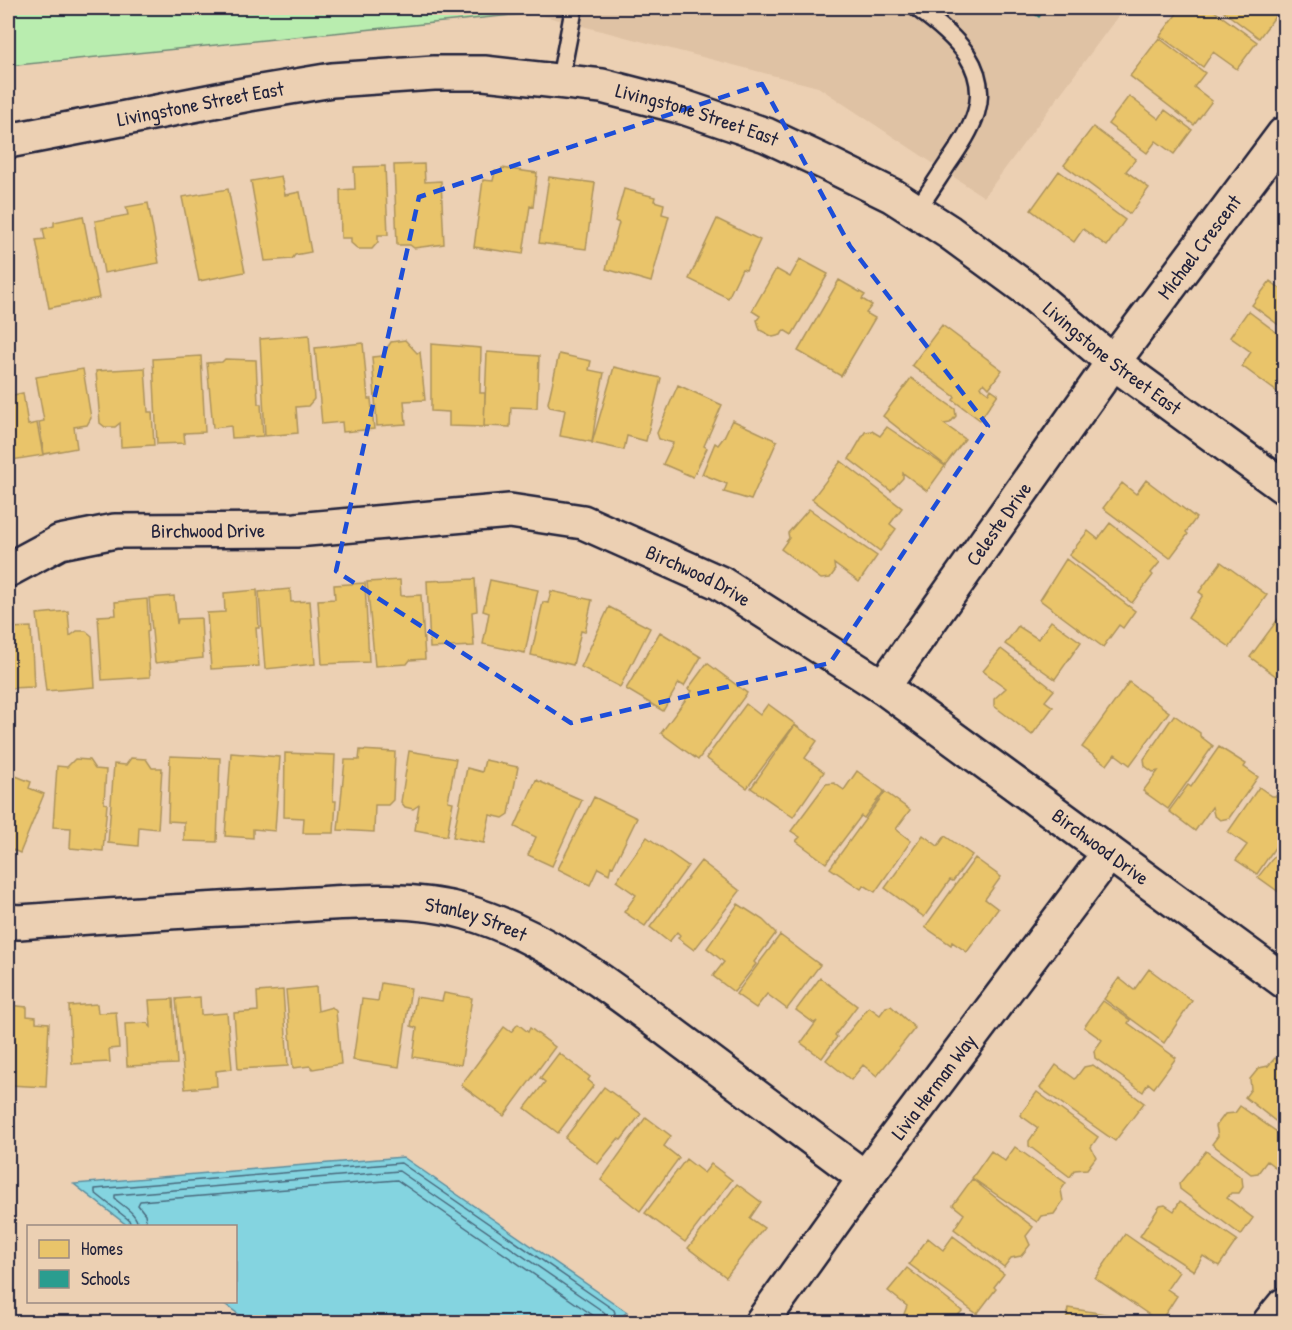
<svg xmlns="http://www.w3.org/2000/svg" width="1292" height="1330" viewBox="0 0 1292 1330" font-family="'Patrick Hand',sans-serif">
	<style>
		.built { fill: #dfc2a4 }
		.green { fill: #b9edaf; stroke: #6e8875; stroke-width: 1.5 }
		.water { fill: #84d4e0; stroke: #5d8d9e; stroke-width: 1.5 }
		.homes { fill: #e9c46a; stroke: #ad935c; stroke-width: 1.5 }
		.schools { fill: #2a9d8f; stroke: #287876; stroke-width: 1.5 }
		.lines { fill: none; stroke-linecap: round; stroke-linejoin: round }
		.shore { stroke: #49697d; stroke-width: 1.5 }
		.lane-casing { stroke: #22223b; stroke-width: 21 }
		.street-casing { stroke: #22223b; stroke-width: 38 }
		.secondary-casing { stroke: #22223b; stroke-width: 38 }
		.lane { stroke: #ecd0b3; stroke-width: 16 }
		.street { stroke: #ecd0b3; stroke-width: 33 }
		.secondary { stroke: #ecd0b3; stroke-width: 33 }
		.marked { fill: none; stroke: #1d4ed8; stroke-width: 4.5; stroke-dasharray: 12 8; stroke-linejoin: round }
		.labels { text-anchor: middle; stroke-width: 6; stroke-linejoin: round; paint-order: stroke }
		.street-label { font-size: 20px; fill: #22223b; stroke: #ecd0b3 }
	</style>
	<rect width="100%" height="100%" fill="#ecd0b3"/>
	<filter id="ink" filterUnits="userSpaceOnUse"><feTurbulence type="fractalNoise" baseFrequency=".0167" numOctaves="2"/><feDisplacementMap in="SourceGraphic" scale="12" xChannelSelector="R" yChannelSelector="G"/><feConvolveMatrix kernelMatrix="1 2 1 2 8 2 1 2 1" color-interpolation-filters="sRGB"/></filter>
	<g filter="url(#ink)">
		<!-- built -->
		<path class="built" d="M 535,8 L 1124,8 L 984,197 L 818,87 L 532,13 Z"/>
		<!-- green -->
		<path class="green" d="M 8,8 L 535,8 L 532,13 L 8,66 Z"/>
		<!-- water -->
		<path class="water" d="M 403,1157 L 627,1312 L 615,1322 L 249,1322 L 222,1302 L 236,1302 L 236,1226 L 128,1226 L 74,1184 Z"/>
		<!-- homes -->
		<path class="homes" d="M 1181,8 L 1210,8 L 1257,42 L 1237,69 L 1213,52 L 1203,67 L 1160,36 Z
			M 1219,8 L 1269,8 L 1277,14 L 1259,38 Z
			M 1159,38 L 1205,73 L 1194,87 L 1212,101 L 1194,125 L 1130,76 Z
			M 1129,96 L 1159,119 L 1165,110 L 1192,130 L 1174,154 L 1156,141 L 1147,153 L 1108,124 Z
			M 1093,127 L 1136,159 L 1126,171 L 1149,188 L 1130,214 L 1064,165 Z
			M 424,164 L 425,182 L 441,181 L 444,244 L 414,248 L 410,245 L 397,245 L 394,165 Z
			M 385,166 L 388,235 L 378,235 L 378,242 L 372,249 L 358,249 L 351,243 L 351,238 L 341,238 L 340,190 L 355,189 L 354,167 Z
			M 502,168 L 537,173 L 533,207 L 530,206 L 523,254 L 474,247 L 483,180 L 493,181 L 495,171 L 501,172 Z
			M 1059,171 L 1125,220 L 1107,246 L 1083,229 L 1074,242 L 1031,210 Z
			M 281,176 L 285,195 L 300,192 L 311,252 L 295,255 L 292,259 L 265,261 L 251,181 Z
			M 549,177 L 595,183 L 586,249 L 539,243 Z
			M 228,189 L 245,272 L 199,281 L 182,197 Z
			M 624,189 L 655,197 L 654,201 L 664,204 L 662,214 L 669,216 L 651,282 L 606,269 L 619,223 L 615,221 Z
			M 148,203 L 159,263 L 104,273 L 95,221 L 128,215 L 126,207 Z
			M 83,216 L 99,298 L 49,308 L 36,240 L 45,239 L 43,229 L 54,226 L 54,222 Z
			M 717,219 L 760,240 L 746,270 L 742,269 L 728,298 L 689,279 Z
			M 800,259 L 828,274 L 792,335 L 784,330 L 781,335 L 773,337 L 760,330 L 757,320 L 760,316 L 752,311 L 776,269 L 790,277 Z
			M 839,280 L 865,295 L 862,299 L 872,305 L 866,313 L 875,318 L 841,376 L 798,351 Z
			M 1270,281 L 1284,291 L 1284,290 L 1284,329 L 1252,305 Z
			M 8,291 L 12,312 L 8,313 Z
			M 1248,311 L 1284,338 L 1284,397 L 1242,366 L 1251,352 L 1230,337 Z
			M 942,325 L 1002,370 L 989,388 L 984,383 L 981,387 L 989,393 L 991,389 L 998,394 L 980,420 L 953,400 L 955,397 L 912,365 Z
			M 309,335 L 314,399 L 308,406 L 296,407 L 298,433 L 265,436 L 260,339 Z
			M 405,340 L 417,353 L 420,352 L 425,400 L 404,401 L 406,424 L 377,426 L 372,357 L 382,356 L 391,342 Z
			M 363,343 L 368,399 L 371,399 L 374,429 L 343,432 L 342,422 L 322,424 L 315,348 Z
			M 431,344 L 481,348 L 480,393 L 485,393 L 484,427 L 449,426 L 449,412 L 431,411 Z
			M 487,352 L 539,356 L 537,408 L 511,407 L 510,427 L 484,426 Z
			M 559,354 L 591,361 L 589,370 L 604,373 L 597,408 L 592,442 L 560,436 L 565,410 L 550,407 L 548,403 Z
			M 201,356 L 205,432 L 184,433 L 185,443 L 157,444 L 153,359 Z
			M 225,359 L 256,360 L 258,404 L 261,404 L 263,436 L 232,438 L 231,426 L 213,428 L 207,363 L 222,362 Z
			M 614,367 L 661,378 L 646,441 L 627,436 L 624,450 L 592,443 Z
			M 145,368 L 148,412 L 152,412 L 154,445 L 121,447 L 120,423 L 115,427 L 105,427 L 100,423 L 96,371 Z
			M 83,369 L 91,418 L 87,425 L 74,427 L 77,448 L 44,454 L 39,422 L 44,421 L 36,377 Z
			M 911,378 L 955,409 L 956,416 L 950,423 L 944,424 L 965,439 L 945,465 L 883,416 Z
			M 678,385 L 722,405 L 704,446 L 707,448 L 693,477 L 663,464 L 673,443 L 659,439 L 657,433 Z
			M 23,393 L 28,425 L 37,423 L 43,455 L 12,460 L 10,445 L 8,445 L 8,396 Z
			M 732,420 L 777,441 L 751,500 L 724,492 L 727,484 L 702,474 L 715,443 L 718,445 L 724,437 Z
			M 887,427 L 945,466 L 927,491 L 903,473 L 903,478 L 891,491 L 849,459 L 865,432 L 872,431 L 880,436 Z
			M 841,461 L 902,508 L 890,524 L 896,529 L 880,551 L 812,499 Z
			M 1146,480 L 1196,518 L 1186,532 L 1188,534 L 1170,558 L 1103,508 L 1122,483 L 1136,494 Z
			M 809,509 L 877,556 L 859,582 L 834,564 L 835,571 L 830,578 L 821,579 L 781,549 L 789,538 L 788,533 Z
			M 1110,523 L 1160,562 L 1151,573 L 1153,575 L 1132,603 L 1069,555 L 1088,531 L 1098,539 Z
			M 1066,559 L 1135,611 L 1123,628 L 1119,625 L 1103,647 L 1040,600 Z
			M 1221,562 L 1267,595 L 1230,647 L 1188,618 L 1203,595 L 1199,592 Z
			M 475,579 L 477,611 L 472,612 L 474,646 L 430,648 L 427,581 Z
			M 400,580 L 401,596 L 421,595 L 425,659 L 410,660 L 407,664 L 375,666 L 367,582 Z
			M 490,580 L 538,590 L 525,653 L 483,644 L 489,613 L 483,611 Z
			M 365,583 L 369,662 L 322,664 L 318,600 L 335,599 L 334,585 Z
			M 290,589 L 291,602 L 310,601 L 315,664 L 265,669 L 259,592 Z
			M 257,590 L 259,628 L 256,628 L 259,666 L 211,669 L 207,613 L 225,612 L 224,593 Z
			M 551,591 L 592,600 L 585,632 L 581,631 L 573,665 L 531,655 L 543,602 L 548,603 Z
			M 174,596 L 177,624 L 178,619 L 201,618 L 203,658 L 155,663 L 149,598 Z
			M 147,599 L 149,631 L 147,632 L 150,677 L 102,680 L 98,616 L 116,615 L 115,602 Z
			M 609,607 L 650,628 L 620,687 L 581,667 Z
			M 68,611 L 70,636 L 77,631 L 86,631 L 92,636 L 95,687 L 46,691 L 37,614 Z
			M 1284,611 L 1284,682 L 1250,657 Z
			M 1051,621 L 1081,642 L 1055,679 L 1005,644 L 1018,626 L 1038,639 Z
			M 31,627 L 34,687 L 8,688 L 8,633 L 9,633 L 9,628 Z
			M 660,632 L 701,657 L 684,686 L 679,683 L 663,711 L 626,689 Z
			M 1001,649 L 1054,690 L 1045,701 L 1053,707 L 1032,735 L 994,706 L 994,699 L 1006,688 L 983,671 Z
			M 707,663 L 747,693 L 698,760 L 661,733 L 692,691 L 688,689 Z
			M 1129,682 L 1169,712 L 1130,765 L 1115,754 L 1107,765 L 1082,747 Z
			M 746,704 L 760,715 L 768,704 L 795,724 L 747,788 L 706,758 Z
			M 1174,715 L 1200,733 L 1200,736 L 1213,746 L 1168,809 L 1143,791 L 1158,771 L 1153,772 L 1145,766 L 1144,759 Z
			M 795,725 L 817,741 L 805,758 L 824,772 L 793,817 L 751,788 Z
			M 1219,747 L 1246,764 L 1244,767 L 1258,777 L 1229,818 L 1220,820 L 1214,815 L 1212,807 L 1195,831 L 1169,811 L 1188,785 L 1191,787 Z
			M 360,750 L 395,752 L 393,800 L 388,805 L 375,805 L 374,832 L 338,830 L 345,760 L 359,760 Z
			M 409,751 L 456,759 L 448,801 L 453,802 L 447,836 L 415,830 L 419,805 L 413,809 L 405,807 L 401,802 Z
			M 231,753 L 280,757 L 275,831 L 253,829 L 253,838 L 225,836 Z
			M 285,753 L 335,755 L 333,801 L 336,801 L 334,833 L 303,833 L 304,818 L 284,817 Z
			M 170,756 L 220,758 L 217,842 L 184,841 L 184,822 L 168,821 Z
			M 131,758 L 146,759 L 152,768 L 162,768 L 158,829 L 139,827 L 138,846 L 108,843 L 114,764 L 126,765 Z
			M 75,759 L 89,760 L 95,769 L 106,770 L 104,803 L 107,804 L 103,851 L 70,848 L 71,828 L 53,827 L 57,766 L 67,767 Z
			M 485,760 L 518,767 L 509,814 L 503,818 L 490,815 L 484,843 L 453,837 L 467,768 L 482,772 Z
			M 857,771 L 884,791 L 864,818 L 861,816 L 826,863 L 796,841 L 800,837 L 791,831 L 826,784 L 834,783 L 844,790 Z
			M 8,773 L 31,782 L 29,788 L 44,794 L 20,853 L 8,848 Z
			M 536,780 L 582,800 L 552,866 L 528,855 L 536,837 L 515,827 Z
			M 1259,787 L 1272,796 L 1276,796 L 1284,802 L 1284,834 L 1257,874 L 1236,860 L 1247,845 L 1228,832 Z
			M 885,792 L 910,810 L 896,829 L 911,841 L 875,892 L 864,885 L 861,889 L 830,868 Z
			M 594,797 L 637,818 L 613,867 L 611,866 L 609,874 L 598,868 L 590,885 L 558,869 Z
			M 923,835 L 938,846 L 945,836 L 972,855 L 953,881 L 950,880 L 924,917 L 885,888 Z
			M 647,837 L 688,866 L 645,926 L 624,912 L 636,895 L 616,881 Z
			M 1284,844 L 1284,892 L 1283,895 L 1258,877 Z
			M 975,858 L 1001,877 L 985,899 L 998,909 L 967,952 L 952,942 L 951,945 L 925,927 Z
			M 701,861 L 740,891 L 694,950 L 678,938 L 680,935 L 677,932 L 669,942 L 650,927 Z
			M 738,904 L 763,920 L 776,933 L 754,962 L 756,964 L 734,992 L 713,976 L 724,962 L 707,948 Z
			M 780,935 L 820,965 L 787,1009 L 767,994 L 756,1008 L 736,994 Z
			M 1149,969 L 1192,1001 L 1164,1043 L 1104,999 L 1119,978 L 1134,990 Z
			M 820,978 L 857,1006 L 835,1035 L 837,1037 L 822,1058 L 801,1043 L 817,1021 L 814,1023 L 796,1010 Z
			M 381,983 L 411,988 L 399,1067 L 353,1060 L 362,999 L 378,1001 Z
			M 316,987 L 318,1011 L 332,1007 L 336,1011 L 341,1064 L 313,1069 L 310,1066 L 293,1068 L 286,990 Z
			M 283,990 L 288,1066 L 238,1069 L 234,1013 L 258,1011 L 257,992 Z
			M 444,993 L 472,998 L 461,1065 L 413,1057 L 417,1028 L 411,1026 L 416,997 L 442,1001 Z
			M 200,997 L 201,1015 L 227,1013 L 232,1069 L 216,1071 L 217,1086 L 185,1089 L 176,999 Z
			M 173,999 L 177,1064 L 127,1066 L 125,1024 L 147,1023 L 151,1027 L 149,1000 Z
			M 1103,1001 L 1130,1020 L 1128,1023 L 1176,1058 L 1154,1088 L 1148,1083 L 1143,1092 L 1095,1058 L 1094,1051 L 1102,1040 L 1084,1027 Z
			M 97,1004 L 98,1013 L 116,1012 L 119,1048 L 109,1049 L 110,1062 L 72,1064 L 69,1006 Z
			M 8,1005 L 27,1007 L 27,1016 L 36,1017 L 36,1022 L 49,1023 L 46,1087 L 8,1085 Z
			M 891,1006 L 915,1028 L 877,1076 L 863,1065 L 851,1080 L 826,1060 L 869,1007 L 880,1015 L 886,1007 Z
			M 518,1024 L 528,1032 L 530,1028 L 555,1047 L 504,1116 L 461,1085 L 504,1027 L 511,1032 Z
			M 559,1053 L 590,1077 L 588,1080 L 594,1085 L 558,1133 L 525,1108 L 545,1082 L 540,1078 Z
			M 1275,1058 L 1284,1065 L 1284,1128 L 1245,1097 L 1251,1089 L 1250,1079 L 1259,1068 L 1268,1066 Z
			M 1056,1065 L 1075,1079 L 1084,1067 L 1093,1065 L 1144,1103 L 1115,1141 L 1040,1088 Z
			M 604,1087 L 641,1114 L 621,1140 L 618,1139 L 598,1164 L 565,1138 Z
			M 1037,1092 L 1098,1137 L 1091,1147 L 1096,1157 L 1087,1169 L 1075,1170 L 1070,1177 L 1029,1146 L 1029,1141 L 1038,1128 L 1020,1115 Z
			M 1240,1106 L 1284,1137 L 1284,1174 L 1267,1161 L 1258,1173 L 1251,1174 L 1212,1144 L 1218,1136 L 1216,1126 L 1225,1114 L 1235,1113 Z
			M 646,1117 L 671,1136 L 664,1146 L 679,1158 L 640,1211 L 601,1180 Z
			M 1015,1147 L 1066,1183 L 1061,1190 L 1063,1201 L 1054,1214 L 1041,1216 L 1037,1222 L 972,1178 L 991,1151 L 1005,1161 Z
			M 1206,1151 L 1242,1178 L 1243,1187 L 1239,1193 L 1231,1193 L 1227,1198 L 1253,1218 L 1241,1235 L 1180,1189 L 1179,1184 Z
			M 686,1159 L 704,1173 L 711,1164 L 732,1180 L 685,1242 L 645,1213 Z
			M 972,1179 L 1033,1227 L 1026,1236 L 1030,1245 L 1021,1256 L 1011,1258 L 1004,1267 L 954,1229 L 964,1214 L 953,1205 Z
			M 737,1184 L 761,1202 L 750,1218 L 764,1228 L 726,1277 L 688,1248 Z
			M 1180,1201 L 1237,1240 L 1219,1266 L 1203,1256 L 1194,1271 L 1140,1236 L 1160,1206 L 1165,1205 L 1174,1211 Z
			M 1125,1234 L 1179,1272 L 1167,1289 L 1177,1296 L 1160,1322 L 1095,1278 Z
			M 953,1236 L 1004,1274 L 994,1287 L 996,1289 L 977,1314 L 909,1264 L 928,1238 L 943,1250 Z
			M 907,1268 L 962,1311 L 952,1322 L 901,1322 L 907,1306 L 888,1291 Z
			M 1068,1308 L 1135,1319 L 1135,1322 L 1066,1322 Z"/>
		<!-- schools -->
		<path class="schools" d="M 1026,8 L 1046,8 L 1039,17 Z"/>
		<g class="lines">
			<!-- shore -->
			<path class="shore" d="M 131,1226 L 129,1220 L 95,1193 L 95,1189 L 401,1163 L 614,1310 L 615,1313 L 612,1318 L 612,1322
				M 138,1226 C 137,1213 124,1207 115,1199 L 115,1195 L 399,1171 L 604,1312 L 605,1315 L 604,1322
				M 147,1226 L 145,1214 L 138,1205 L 140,1201 L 397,1180 L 594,1316 L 595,1322"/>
			<defs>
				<path id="lane" d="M 560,80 L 574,8
					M 916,211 C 927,196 937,180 947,165 C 971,130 994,97 967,55 C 954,36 935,21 917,8"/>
				<g id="street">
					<path id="s1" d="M 8,570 L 60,542 L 115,531 L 296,530 L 510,511 L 583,522 L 720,583 L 883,687 L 1284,981"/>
					<path id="s2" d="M 883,687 L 1113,362 L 1284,134"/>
					<path id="s3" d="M 8,921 L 19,922 C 106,916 193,910 280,906 C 341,903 406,895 466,912 C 548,936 614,990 682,1041 C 743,1086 804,1132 865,1178"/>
					<path id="s4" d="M 762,1322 L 865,1178 L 1109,853"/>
					<path d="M 1270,1322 L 1284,1305"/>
				</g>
				<g id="secondary">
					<path id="s5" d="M 8,141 L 249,94 L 332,80 L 434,73 L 484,73 L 602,86 L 683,107 L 766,135 L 826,163 L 893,196 L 949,232 L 1024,287 L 1113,362 L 1284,487"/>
				</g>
			</defs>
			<!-- lane casing -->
			<use href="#lane" class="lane-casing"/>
			<!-- street casing -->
			<use href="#street" class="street-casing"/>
			<!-- secondary casing -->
			<use href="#secondary" class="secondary-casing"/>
			<!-- lane -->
			<use href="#lane" class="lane"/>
			<!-- street -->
			<use href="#street" class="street"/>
			<!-- secondary -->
			<use href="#secondary" class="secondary"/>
		</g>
	</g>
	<!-- marked area -->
	<path class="marked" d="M 762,84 L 850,246 L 988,426 L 830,663 L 571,723 L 336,571 L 419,197 Z"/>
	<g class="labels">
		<!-- street labels -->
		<g class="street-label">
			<text dy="7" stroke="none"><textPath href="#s5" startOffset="196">Livingstone Street East</textPath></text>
			<text dy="7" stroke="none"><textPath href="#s5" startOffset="700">Livingstone Street East</textPath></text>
			<text dy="7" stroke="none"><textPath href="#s2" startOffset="542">Michael Crescent</textPath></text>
			<text dy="7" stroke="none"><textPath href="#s5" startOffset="1186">Livingstone Street East</textPath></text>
			<text dy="7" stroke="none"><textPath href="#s2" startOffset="200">Celeste Drive</textPath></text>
			<text dy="7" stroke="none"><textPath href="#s1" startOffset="208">Birchwood Drive</textPath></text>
			<text dy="7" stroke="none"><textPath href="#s1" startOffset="712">Birchwood Drive</textPath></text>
			<text dy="7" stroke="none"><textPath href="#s1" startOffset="1198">Birchwood Drive</textPath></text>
			<text dy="7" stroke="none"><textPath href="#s3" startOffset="471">Stanley Street</textPath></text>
			<text dy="7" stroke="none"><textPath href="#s4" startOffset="291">Livia Herman Way</textPath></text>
		</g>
	</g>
	<!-- margin -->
	<rect width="1292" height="1330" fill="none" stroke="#ecd0b3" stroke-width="30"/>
	<rect x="15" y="15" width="1262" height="1300" fill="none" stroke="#22223b" stroke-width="2" filter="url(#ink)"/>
	<!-- legend -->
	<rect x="27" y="1225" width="210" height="78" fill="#ecd0b3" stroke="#9b8a83" stroke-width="1.5"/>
	<rect x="39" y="1240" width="30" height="18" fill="#e9c46a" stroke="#9b8a83" stroke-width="1.5"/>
	<text x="81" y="1255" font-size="18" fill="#22223b">Homes</text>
	<rect x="39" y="1270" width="30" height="18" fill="#2a9d8f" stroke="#9b8a83" stroke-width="1.5"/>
	<text x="81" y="1285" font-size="18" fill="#22223b">Schools</text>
</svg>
